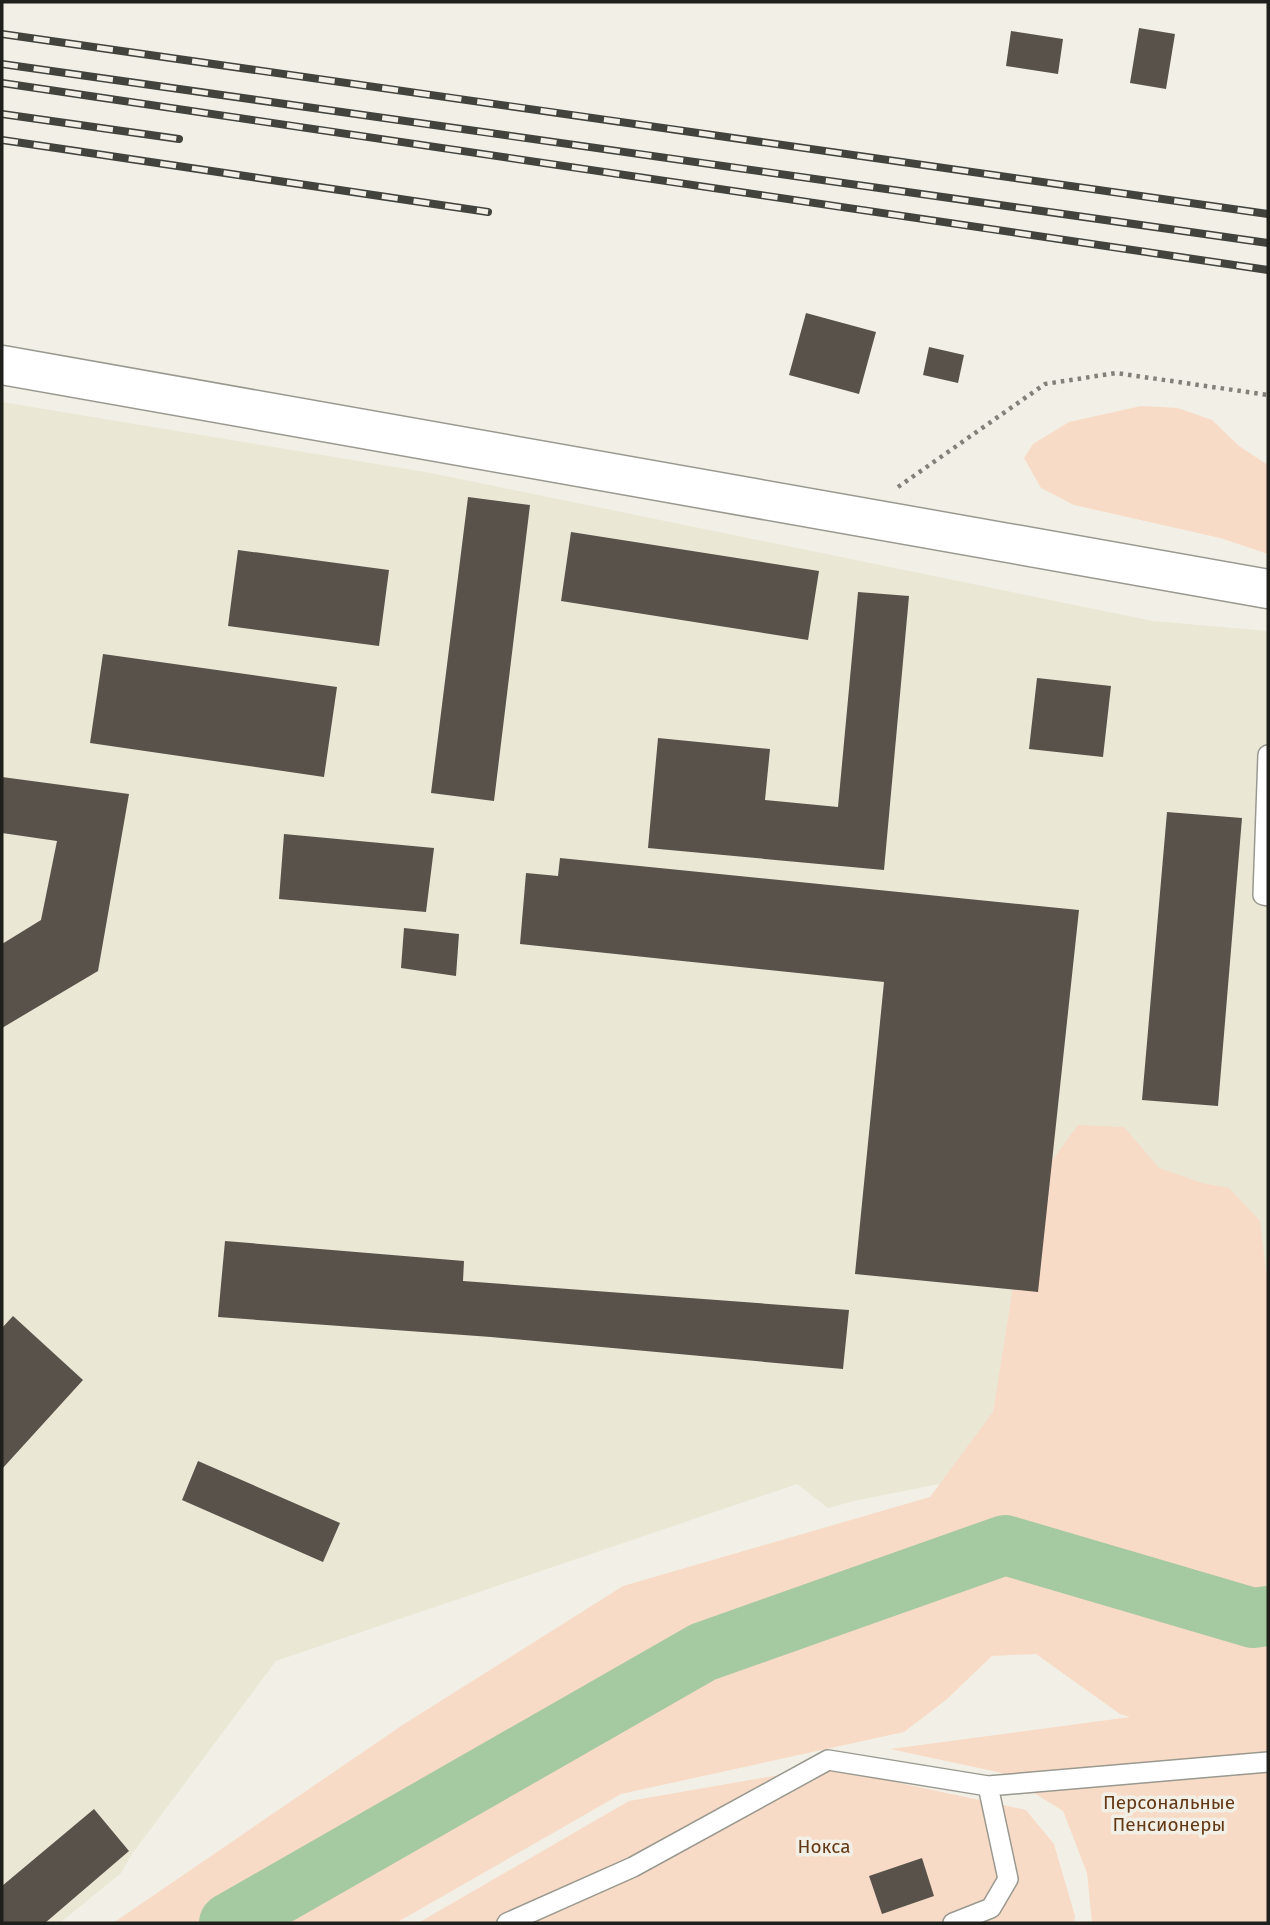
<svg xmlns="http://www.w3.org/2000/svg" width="1270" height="1925" viewBox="0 0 1270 1925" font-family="'Fira Sans',sans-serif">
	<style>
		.built { fill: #eae7d5 }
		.green { fill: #f8dbc7 }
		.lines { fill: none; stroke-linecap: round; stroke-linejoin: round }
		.river { stroke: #a5c9a1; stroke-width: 60 }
		.building { fill: #58524b }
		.service-casing { stroke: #9a998f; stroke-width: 22 }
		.minor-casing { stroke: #9a998f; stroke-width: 41 }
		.path { stroke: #818079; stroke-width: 4.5; stroke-dasharray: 3.5 5; stroke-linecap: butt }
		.service { stroke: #fff; stroke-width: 19 }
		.minor { stroke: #fff; stroke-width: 38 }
		.rail-casing { stroke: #43433e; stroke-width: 8 }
		.rail { stroke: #f2f0e6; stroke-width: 5; stroke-dasharray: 16; stroke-linecap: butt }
		.labels { text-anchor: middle; stroke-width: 7; stroke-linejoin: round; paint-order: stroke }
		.park-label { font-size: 19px; fill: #633815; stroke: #f2f0e6 }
	</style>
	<rect width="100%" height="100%" fill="#f2f0e6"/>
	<!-- built -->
	<path class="built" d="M 2,402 L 431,473 L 1153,621 L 1268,631 L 1268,1436 L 1015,1469 L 854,1501 L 828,1508 L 797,1484 L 276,1661 L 132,1854 L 121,1873 L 60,1923 L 2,1923 Z"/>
	<!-- green -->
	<path class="green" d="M 1141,406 L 1178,408 L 1212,420 L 1239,446 L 1268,465 L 1268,554 L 1220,538 L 1074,505 L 1041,488 L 1024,458 L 1033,444 L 1069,422 Z
		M 1078,1125 L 1124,1127 L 1159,1168 L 1202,1183 L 1229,1188 L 1260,1221 L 1268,1288 L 1268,1923 L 1092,1923 L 1087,1873 L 1063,1811 L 1002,1773 L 890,1749 L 1130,1717 L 1120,1714 L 1036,1654 L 992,1656 L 946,1700 L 904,1732 L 621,1794 L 396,1923 L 113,1923 L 401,1726 L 623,1586 L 930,1497 L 993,1412 L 1021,1238 L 1045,1170 Z
		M 825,1767 L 1026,1810 L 1054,1844 L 1075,1916 L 1074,1923 L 418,1923 L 629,1801 Z"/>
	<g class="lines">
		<!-- river -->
		<path class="river" d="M 229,1923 L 703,1652 L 1005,1545 L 1253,1618 L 1268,1616"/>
	</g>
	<!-- building -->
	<path class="building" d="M 1139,28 L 1175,34 L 1166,89 L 1130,83 Z
		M 1011,31 L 1063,39 L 1058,74 L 1006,66 Z
		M 806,313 L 876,332 L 859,394 L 789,375 Z
		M 929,347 L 964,355 L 958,383 L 923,375 Z
		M 468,497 L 530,505 L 494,801 L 431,793 Z
		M 571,532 L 819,571 L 808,640 L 561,601 Z
		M 238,550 L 389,570 L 379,646 L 228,626 Z
		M 858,592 L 909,596 L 884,870 L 648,848 L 658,738 L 770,749 L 765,800 L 838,807 Z
		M 103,654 L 337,687 L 324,777 L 90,743 Z
		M 1037,678 L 1111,686 L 1103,757 L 1029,749 Z
		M 2,777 L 129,794 L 98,971 L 2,1028 L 2,944 L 41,920 L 57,841 L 2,833 Z
		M 1167,812 L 1242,818 L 1218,1106 L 1142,1100 Z
		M 284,834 L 434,848 L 426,912 L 279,899 Z
		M 560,858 L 1079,910 L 1038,1292 L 855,1274 L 884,982 L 520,944 L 526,873 L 558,876 Z
		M 404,928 L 459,934 L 456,976 L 401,968 Z
		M 225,1241 L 464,1261 L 463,1281 L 849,1310 L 843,1369 L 491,1337 L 218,1317 Z
		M 13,1316 L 83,1380 L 2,1469 L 2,1328 Z
		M 198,1461 L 340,1523 L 323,1562 L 182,1500 Z
		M 94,1809 L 129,1851 L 45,1923 L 2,1923 L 2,1886 Z
		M 922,1858 L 934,1896 L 882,1914 L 869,1876 Z"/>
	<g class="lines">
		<defs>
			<path id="service" d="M 1268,755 L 1263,895 L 1268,896
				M 507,1923 L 633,1867 L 828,1760 L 988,1786 L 1268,1762
				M 953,1923 L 991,1908 L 1008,1879 L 988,1786"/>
			<path id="minor" d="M 2,365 L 1268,589"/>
		</defs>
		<!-- service casing -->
		<use href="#service" class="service-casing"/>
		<!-- minor casing -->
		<use href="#minor" class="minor-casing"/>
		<!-- path -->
		<path class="path" d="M 898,487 L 1045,384 L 1116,373 L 1268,395"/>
		<!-- service -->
		<use href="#service" class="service"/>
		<!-- minor -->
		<use href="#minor" class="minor"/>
		<defs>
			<path id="rail" d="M 2,34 L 1268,214
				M 2,64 L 1268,243
				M 2,83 L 1268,270
				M 2,114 L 179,139
				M 2,140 L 488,212"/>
		</defs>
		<!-- rail casing -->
		<use href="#rail" class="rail-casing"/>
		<!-- rail -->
		<use href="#rail" class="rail"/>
	</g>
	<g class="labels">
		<!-- park labels -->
		<g class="park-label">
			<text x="1169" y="1809">Персональные<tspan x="1169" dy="22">Пенсионеры</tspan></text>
			<text x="824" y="1853">Нокса</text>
		</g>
	</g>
	<!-- border -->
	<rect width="1270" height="1925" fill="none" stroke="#1f1f1b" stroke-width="7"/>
</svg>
